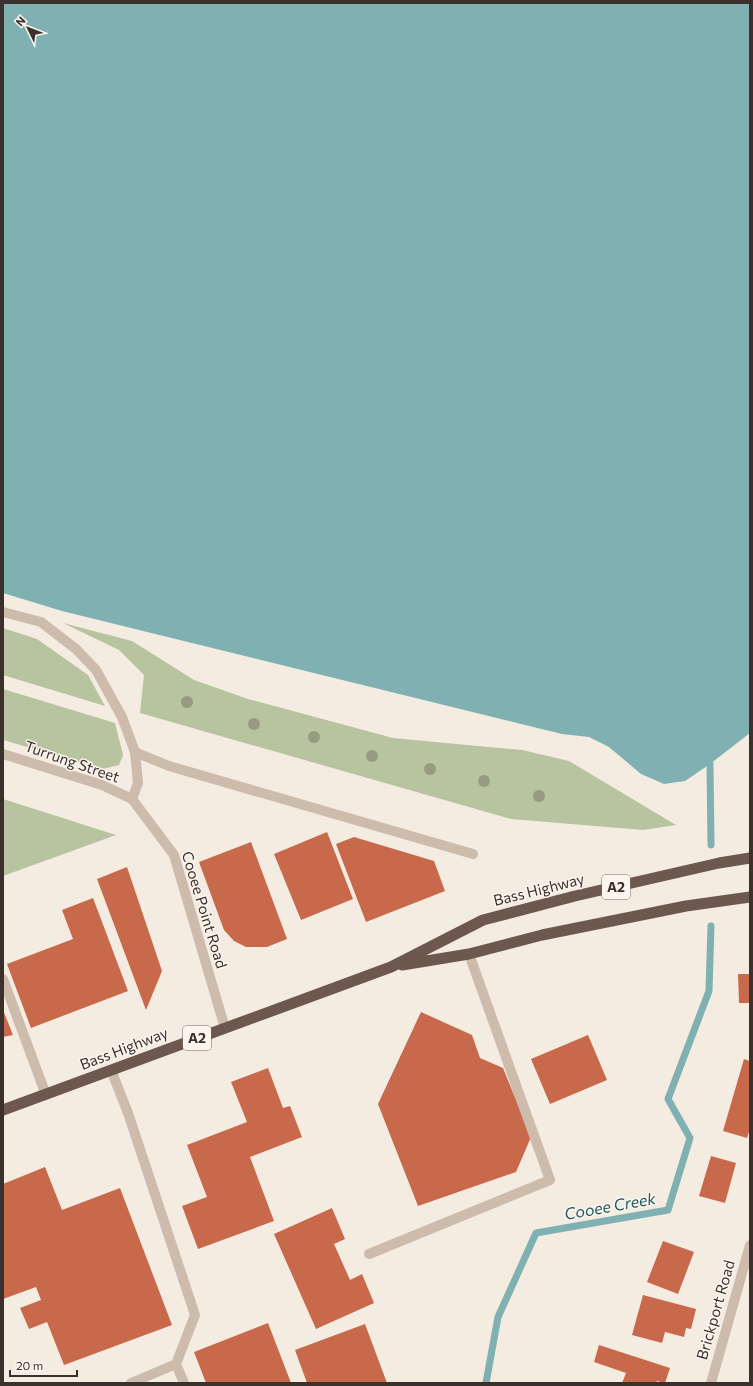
<svg xmlns="http://www.w3.org/2000/svg" width="753" height="1386" viewBox="0 0 753 1386" font-family="Commissioner,sans-serif">
	<style>
		.green { fill: #b8c4a0 }
		.water { fill: #7fb0b2 }
		.lines { fill: none; stroke-linecap: round; stroke-linejoin: round }
		.stream { stroke: #7fb0b2; stroke-width: 7 }
		.building { fill: #c8694b }
		.service { stroke: #cdbbac; stroke-width: 10 }
		.minor { stroke: #cdbbac; stroke-width: 10 }
		.tertiary { stroke: #cdbbac; stroke-width: 10 }
		.trunk { stroke: #6c584f; stroke-width: 11 }
		.tree { fill: #969b7f }
		.labels { text-anchor: middle; stroke-width: 3; stroke-linejoin: round; paint-order: stroke }
		.shield { fill: #fbf5ee; stroke: #756b66; stroke-width: 1 }
		.shield-label { font-size: 14px; font-weight: bold; fill: #3b302b }
		.street-label { font-size: 15px; fill: #3b302b; stroke: #fbf5ee }
		.water-label { font-size: 16px; font-style: italic; fill: #1f5a5e; stroke: #fbf5ee }
	</style>
	<rect width="100%" height="100%" fill="#f4ebe1"/>
	<!-- green -->
	<path class="green" d="M 63,623 L 132,641 L 194,680 L 248,699 L 393,738 L 522,750 L 569,761 L 676,825 L 643,830 L 511,819 L 140,713 L 144,675 L 119,650 Z
		M 3,628 L 37,639 L 88,675 L 105,706 L 3,675 Z
		M 3,689 L 115,723 L 123,755 L 119,765 L 103,769 L 3,740 Z
		M 3,799 L 116,835 L 3,876 Z"/>
	<!-- water -->
	<path class="water" d="M 3,3 L 750,3 L 750,733 L 710,764 L 685,781 L 664,784 L 641,774 L 609,747 L 589,737 L 562,734 L 62,611 L 3,593 Z"/>
	<g class="lines">
		<!-- stream -->
		<path class="stream" d="M 710,764 L 711,845
			M 486,1383 L 498,1317 L 536,1233 L 668,1210 L 690,1138 L 668,1099 L 709,991 L 711,926"/>
	</g>
	<!-- building -->
	<path class="building" d="M 327,832 L 353,899 L 301,920 L 274,854 Z
		M 354,837 L 434,861 L 445,891 L 366,922 L 336,844 Z
		M 251,842 L 287,939 L 267,947 L 246,947 L 234,941 L 224,930 L 199,862 Z
		M 127,867 L 162,971 L 146,1010 L 97,879 Z
		M 93,898 L 128,991 L 31,1028 L 7,964 L 73,939 L 62,910 Z
		M 738,974 L 750,974 L 750,1003 L 739,1003 Z
		M 3,1010 L 13,1035 L 3,1037 Z
		M 421,1012 L 472,1035 L 480,1058 L 503,1068 L 531,1137 L 516,1172 L 418,1206 L 378,1104 Z
		M 588,1035 L 607,1080 L 550,1104 L 531,1059 Z
		M 744,1059 L 750,1061 L 750,1129 L 747,1138 L 723,1131 Z
		M 268,1068 L 283,1108 L 290,1106 L 302,1137 L 250,1157 L 274,1221 L 198,1249 L 182,1206 L 207,1197 L 187,1145 L 247,1122 L 231,1082 Z
		M 711,1156 L 736,1163 L 725,1203 L 699,1196 Z
		M 45,1167 L 62,1210 L 120,1188 L 172,1325 L 64,1365 L 47,1322 L 29,1329 L 20,1308 L 41,1300 L 36,1287 L 3,1299 L 3,1184 Z
		M 332,1208 L 345,1239 L 334,1244 L 350,1280 L 362,1274 L 374,1303 L 316,1329 L 274,1234 Z
		M 663,1241 L 694,1252 L 678,1294 L 647,1282 Z
		M 643,1295 L 696,1309 L 691,1329 L 686,1328 L 684,1337 L 665,1332 L 662,1343 L 632,1335 Z
		M 268,1323 L 291,1383 L 206,1383 L 194,1352 Z
		M 365,1324 L 387,1383 L 307,1383 L 295,1350 Z
		M 599,1345 L 670,1368 L 665,1383 L 657,1381 L 656,1383 L 622,1383 L 626,1373 L 594,1362 Z"/>
	<g class="lines">
		<!-- service -->
		<path class="service" d="M 135,752 L 169,766 L 473,854
			M 3,979 L 46,1095
			M 111,1070 L 128,1113 L 195,1315 L 176,1364 L 131,1383
			M 369,1254 L 550,1180 L 469,954
			M 176,1364 L 184,1383"/>
		<!-- minor -->
		<path class="minor" d="M 3,612 L 41,622 L 76,649 L 96,670 L 122,717 L 135,752 L 138,783 L 132,799 L 174,855 L 225,1028
			M 3,754 L 102,785 L 132,799"/>
		<!-- tertiary -->
		<path class="tertiary" d="M 711,1383 L 750,1245"/>
		<!-- trunk -->
		<path class="trunk" d="M 402,965 L 469,954 L 542,935 L 686,906 L 750,897
			M 3,1110 L 391,967 L 483,920 L 575,896 L 719,863 L 750,858"/>
	</g>
	<!-- trees -->
	<g class="tree">
		<circle cx="187" cy="702" r="6"/>
		<circle cx="254" cy="724" r="6"/>
		<circle cx="314" cy="737" r="6"/>
		<circle cx="372" cy="756" r="6"/>
		<circle cx="430" cy="769" r="6"/>
		<circle cx="484" cy="781" r="6"/>
		<circle cx="539" cy="796" r="6"/>
	</g>
	<g class="labels">
		<!-- shield labels -->
		<g class="shield">
			<rect x="602" y="875" width="28" height="24" rx="3"/>
			<rect x="183" y="1026" width="28" height="24" rx="3"/>
		</g>
		<g class="shield-label">
			<text x="616" y="892">A2</text>
			<text x="197" y="1043">A2</text>
		</g>
		<!-- street labels -->
		<g class="street-label">
			<text transform="translate(72 762) rotate(19)" y="5">Turrung Street</text>
			<text transform="translate(539 890) rotate(-14)" y="5">Bass Highway</text>
			<text transform="translate(204 910) rotate(73)" y="5">Cooee Point Road</text>
			<text transform="translate(124 1049) rotate(-21)" y="5">Bass Highway</text>
			<text transform="translate(716 1310) rotate(-74)" y="5">Brickport Road</text>
		</g>
		<!-- water labels -->
		<g class="water-label">
			<text transform="translate(610 1206) rotate(-10)" y="6">Cooee Creek</text>
		</g>
	</g>
	<!-- border -->
	<rect width="753" height="1386" fill="none" stroke="#3b302b" stroke-width="8"/>
	<!-- north arrow -->
	<g transform="translate(28 28) rotate(313)" stroke="#fbf5ee" stroke-width="3" paint-order="stroke">
	<path d="M0-3L7 15L0 10L-7 15Z" fill="#3b302b"/>
	<text y="-6" font-size="11" font-weight="bold" text-anchor="middle" fill="#3b302b">N</text>
	</g>
	<!-- scale -->
	<path d="M10 1370v6h67v-6" fill="none" stroke="#3b302b" stroke-width="2"/>
	<text x="16" y="1370" font-size="12" fill="#3b302b" stroke="#fbf5ee" stroke-width="3" paint-order="stroke">20 m</text>
</svg>
